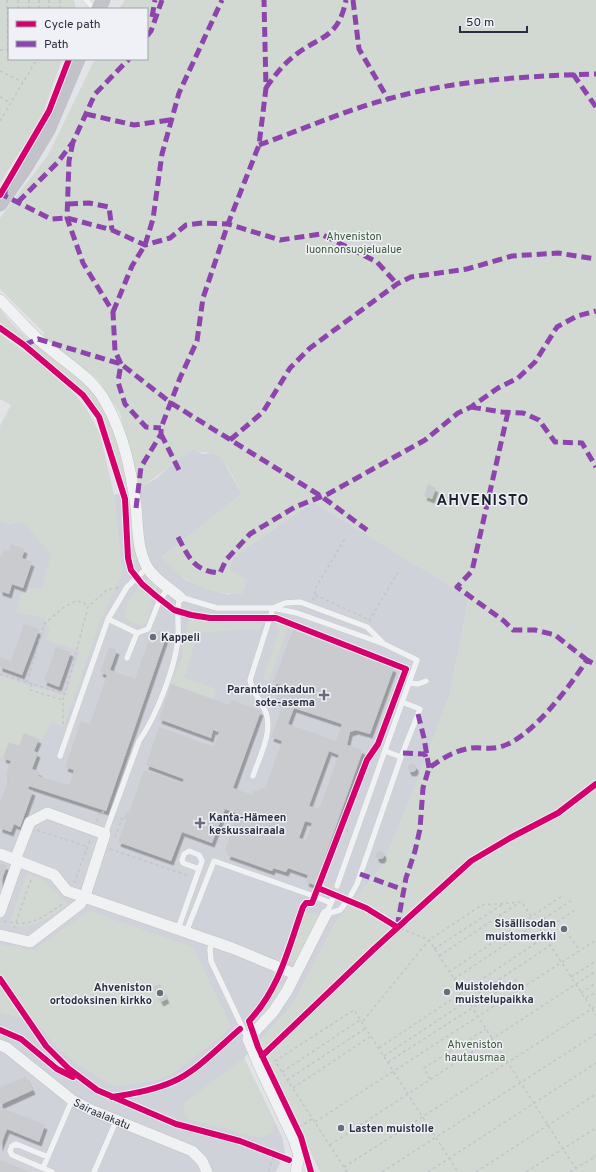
<svg xmlns="http://www.w3.org/2000/svg" width="596" height="1172" viewBox="0 0 596 1172" font-family="Overpass,sans-serif">
	<style>
		.built { fill: #d0d2d9 }
		.green { fill: #d2d9d2 }
		.building { fill: #cacbce; fill-rule: evenodd; filter: url(#shadow) }
		.lines { fill: none; stroke-linecap: round; stroke-linejoin: round }
		.lane-casing { stroke: #c0c1c4; stroke-width: 6 }
		.street-casing { stroke: #c0c1c4; stroke-width: 12 }
		.path { stroke: #c3c4c9; stroke-width: 1.5; stroke-dasharray: 3 3; stroke-linecap: butt }
		.lane { stroke: #f0f1f3; stroke-width: 5.5 }
		.street { stroke: #f0f1f3; stroke-width: 11 }
		.secondary { stroke: #c2c3c8; stroke-width: 15 }
		.lane-bridge-casing { stroke: #c0c1c4; stroke-width: 6; stroke-linecap: butt }
		.lane-bridge { stroke: #f0f1f3; stroke-width: 5.5 }
		.quiet { stroke: #8e44ad; stroke-width: 5; stroke-dasharray: 10 5; stroke-linecap: butt }
		.cycleway-casing { stroke: #eff1f6; stroke-width: 8 }
		.cycleway { stroke: #d6006c; stroke-width: 6 }
		.poi-dot { fill: #6a6d79; stroke: #eff1f6; stroke-width: 1.5 }
		.labels { text-anchor: middle; stroke-width: 3; stroke-linejoin: round; paint-order: stroke }
		.park-label { font-size: 11px; fill: #3a5938; stroke: #eff1f6 }
		.poi-label { font-size: 11px; font-weight: bold; fill: #2a2e3e; stroke: #eff1f6; text-anchor: start }
		.street-label { font-size: 11px; fill: #2a2e3e; stroke: #eff1f6 }
		.district-label { font-size: 15px; font-weight: bold; letter-spacing: 1px; fill: #1c202f; stroke: #eff1f6 }
	</style>
	<defs>
		<filter id="shadow"><feDropShadow dx="2.5" dy="4.5" stdDeviation="0" flood-color="#0004"/></filter>
	</defs>
	<rect width="100%" height="100%" fill="#e2e3e6"/>
	<!-- built -->
	<path class="built" d="M 194,449 L 203,454 L 213,453 L 221,457 L 242,494 L 162,557 L 186,580 L 211,590 L 230,595 L 229,569 L 233,557 L 313,502 L 469,597 L 450,694 L 418,780 L 383,865 L 334,925 L 293,1005 L 244,1058 L 282,1137 L 285,1152 L 276,1172 L 0,1172 L 0,510 L 18,513 L 122,575 L 114,495 L 139,488 L 157,478 L 178,459 Z"/>
	<!-- green -->
	<path class="green" d="M 0,0 L 74,0 L 76,9 L 9,9 L 9,59 L 62,59 L 41,119 L 0,183 Z
		M 125,0 L 596,0 L 596,1172 L 320,1172 L 258,1043 L 293,1005 L 334,925 L 383,865 L 418,780 L 450,694 L 469,597 L 313,502 L 233,557 L 229,569 L 248,581 L 242,594 C 210,595 181,581 162,557 L 242,494 C 237,484 225,458 214,454 C 207,451 204,455 194,449 C 175,461 158,477 139,488 L 120,413 L 97,379 L 44,337 L 44,333 L 0,289 L 0,218 L 48,155 L 95,59 L 147,59 L 147,9 L 119,9 Z
		M 0,309 C 23,341 50,351 77,376 C 89,386 101,400 108,414 C 121,441 128,484 131,514 C 132,527 140,557 134,568 C 129,562 130,516 129,505 C 127,492 122,479 118,466 C 108,434 101,411 77,385 L 0,323 Z
		M 0,334 L 39,362 L 73,392 L 86,408 L 100,434 L 114,495 L 122,575 L 100,621 L 64,727 L 51,722 L 42,739 L 24,733 L 19,746 L 9,742 L 3,758 L 0,756 L 0,676 L 65,696 L 80,651 L 46,640 L 50,630 L 44,618 L 16,612 L 20,596 L 32,588 L 42,588 L 51,555 L 23,521 L 9,525 L 0,521 L 0,426 L 11,405 L 0,399 Z
		M 150,580 L 157,586 L 156,594 L 145,581 Z
		M 140,585 L 153,598 L 148,619 L 143,626 L 129,621 L 124,616 L 129,599 Z
		M 189,619 L 213,623 L 251,623 L 261,624 L 259,631 L 247,629 L 198,633 L 184,678 L 216,689 L 214,699 L 171,684 L 180,663 Z
		M 277,623 L 284,623 L 288,627 L 269,681 L 263,679 L 280,629 L 276,627 Z
		M 27,873 L 41,879 L 68,904 C 48,918 34,931 9,925 Z
		M 89,911 L 193,947 L 231,1026 L 220,1038 L 172,1074 L 153,1081 L 114,1086 L 77,1065 L 57,1047 L 36,1023 L 0,1012 L 0,944 L 13,947 L 14,943 L 23,944 L 22,949 L 34,950 Z
		M 306,912 L 318,915 L 319,918 L 298,961 L 289,962 L 287,961 L 302,915 Z
		M 279,982 L 282,986 L 279,996 L 255,1025 L 252,1020 L 265,1007 Z
		M 244,1058 L 274,1122 L 272,1132 L 261,1138 L 188,1119 L 183,1112 L 185,1102 Z"/>
	<!-- building -->
	<path class="building" d="M 428,484 L 436,488 L 432,499 L 424,496 Z
		M 11,544 L 25,549 L 22,558 L 32,562 L 23,588 L 12,584 L 9,594 L 0,591 L 0,555 L 2,556 L 4,549 L 9,551 Z
		M 24,624 L 39,630 L 22,675 L 0,667 L 0,657 L 11,661 Z
		M 293,630 L 394,668 L 370,734 L 356,730 L 350,732 L 347,745 L 363,750 L 315,885 L 306,882 L 308,875 L 288,868 L 286,872 L 273,868 L 272,871 L 227,855 L 229,852 L 225,850 L 238,814 L 225,809 L 212,843 L 182,832 L 171,861 L 118,842 L 126,820 L 123,819 L 126,812 L 129,813 L 144,770 L 182,783 L 184,779 L 146,765 L 159,727 L 214,747 L 219,732 L 213,730 L 211,738 L 159,719 L 171,684 L 229,705 L 231,700 L 261,711 L 233,788 L 252,795 L 254,790 L 259,792 L 260,788 L 265,789 L 282,741 L 271,737 L 283,704 L 275,700 L 280,685 L 273,682 ZM 294,708 L 342,724 L 336,741 L 288,724 ZM 329,751 L 339,755 L 319,809 L 309,806 ZM 305,821 L 312,823 L 306,840 L 299,838 Z
		M 158,631 L 167,634 L 106,811 L 29,786 L 28,789 L 33,791 L 20,827 L 14,824 L 11,832 L 0,828 L 0,803 L 9,778 L 5,776 L 11,761 L 3,758 L 9,742 L 19,746 L 24,733 L 39,739 L 34,751 L 38,753 L 32,769 L 40,772 L 38,776 L 69,785 L 74,770 L 65,767 L 81,721 L 90,724 L 107,675 L 100,672 L 109,647 L 117,650 L 110,670 L 135,679 L 148,643 L 153,644 Z
		M 56,647 L 71,652 L 59,687 L 44,681 Z
		M408 768a4 4 0 1 1 8 0a4 4 0 1 1-8 0Z
		M376 855a4 4 0 1 1 8 0a4 4 0 1 1-8 0Z
		M 0,863 L 7,866 L 0,884 Z
		M 160,984 L 167,999 L 161,1002 L 153,987 Z
		M 26,1076 L 33,1090 L 0,1105 L 0,1088 Z
		M 0,1107 L 45,1125 L 39,1142 L 7,1129 L 0,1147 Z
		M 0,1160 L 30,1172 L 0,1172 Z"/>
	<g class="lines">
		<defs>
			<path id="lane" d="M 86,0 L 94,9
				M 273,608 L 285,603 L 300,602 L 367,627 L 382,642
				M 108,619 L 137,633 L 148,629 L 160,599 L 169,588
				M 127,658 L 137,633
				M 409,683 L 418,684 L 426,681
				M 60,756 L 108,619 L 127,587 L 147,568
				M 401,757 L 420,709 L 402,702
				M 253,776 C 259,758 273,732 266,713 C 262,701 252,693 250,680 L 273,608
				M 105,834 L 139,741 C 156,717 176,666 178,637 C 179,624 176,610 180,597 L 217,608 L 273,608 L 297,613 L 384,644 L 417,660 L 337,886
				M 311,895 L 331,903
				M 351,895 L 357,884 L 401,757 L 385,751
				M 326,914 L 340,910 L 347,901
				M 326,914 L 335,894
				M 178,929 L 202,861 L 199,855 L 189,851 L 184,854 L 182,860 L 183,863 L 199,869
				M 186,932 L 194,912
				M 212,941 L 210,949 L 211,961 L 248,1039
				M 48,1157 L 16,1144 L 12,1146 L 10,1151 L 12,1155 L 52,1172
				M 43,1168 L 72,1100
				M 94,1172 L 116,1121"/>
			<g id="street">
				<path d="M 0,300 C 13,313 25,327 38,339 C 61,360 91,375 106,403 C 124,435 131,471 136,507 C 138,527 137,549 147,567 C 154,579 169,588 180,597"/>
				<path d="M 0,854 L 54,875 L 67,891 L 232,948 L 295,974"/>
				<path d="M 0,912 L 18,861"/>
				<path d="M 0,935 L 30,942 L 80,904 L 85,896 L 105,834 L 47,813 L 30,822 L 15,860"/>
				<path id="s1" d="M 0,1045 L 7,1048 L 72,1100 L 91,1110 L 192,1151 L 202,1161 L 207,1172"/>
				<path d="M 296,1172 L 299,1156 L 295,1142 L 261,1070 L 248,1039 L 273,1012 L 287,991 L 326,914"/>
			</g>
		</defs>
		<!-- lane casing -->
		<use href="#lane" class="lane-casing"/>
		<!-- street casing -->
		<use href="#street" class="street-casing"/>
		<!-- path -->
		<path class="path" d="M 7,0 L 8,50
			M 18,0 L 18,9
			M 29,0 L 29,9
			M 39,0 L 39,9
			M 49,0 L 49,9
			M 60,9 L 60,0
			M 0,50 L 9,50
			M 0,71 L 23,82
			M 0,97 L 11,103
			M 0,121 L 37,59
			M 315,595 L 370,620
			M 313,600 L 316,587 L 346,537
			M 369,621 L 400,569
			M 303,628 L 304,624
			M 355,648 L 358,642
			M 0,674 L 65,694 L 88,607 L 107,590 L 119,587
			M 27,682 L 44,624 L 64,607 L 76,601 L 83,602 L 88,607
			M 32,684 L 30,690 L 63,700
			M 63,724 L 63,700 L 65,694
			M 97,821 L 100,811 L 106,813
			M 341,828 L 348,831
			M 37,830 L 88,847
			M 115,837 L 122,819 L 119,818
			M 110,849 L 189,876
			M 74,883 L 90,840
			M 353,903 L 366,908 L 397,927 L 429,940 L 578,1172
			M 4,921 C 31,928 41,918 64,903
			M 14,928 L 32,877
			M 566,931 L 580,951
			M 542,932 L 575,910
			M 434,949 L 503,904
			M 439,956 L 517,904
			M 449,972 L 562,896
			M 571,977 L 596,961
			M 454,979 L 572,900
			M 581,993 L 596,983
			M 586,998 L 596,992
			M 363,1021 L 429,940 L 482,905 L 522,902 L 596,1015
			M 379,1048 L 545,937
			M 384,1056 L 551,945
			M 388,1062 L 519,978
			M 282,1072 L 360,1020
			M 430,1079 L 424,1068 L 486,1029
			M 287,1080 L 366,1028
			M 293,1088 L 371,1036
			M 315,1122 L 596,940
			M 299,1127 L 312,1119
			M 330,1145 L 596,971
			M 344,1167 L 596,1006
			M 268,1171 L 275,1154
			M 347,1172 L 275,1061 L 354,1010 L 458,1172
			M 382,1172 L 596,1034
			M 428,1172 L 596,1063
			M 476,1172 L 596,1094
			M 526,1172 L 596,1128
			M 570,1172 L 596,1156"/>
		<!-- lane -->
		<use href="#lane" class="lane"/>
		<!-- street -->
		<use href="#street" class="street"/>
		<!-- secondary -->
		<path class="secondary" d="M 99,9 L 103,0
			M 0,204 L 27,165 L 48,130 L 78,59"/>
		<defs>
			<path id="lane-bridge" d="M 194,912 L 214,861 L 311,895"/>
		</defs>
		<!-- lane-bridge casing -->
		<use href="#lane-bridge" class="lane-bridge-casing"/>
		<!-- lane-bridge -->
		<use href="#lane-bridge" class="lane-bridge"/>
		<!-- quiet -->
		<path class="quiet" d="M 353,0 L 359,49 L 388,99
			M 152,17 L 155,0
			M 147,36 L 151,31 L 162,0
			M 573,74 L 596,107
			M 266,88 C 274,76 283,65 294,56 C 320,35 338,40 346,0
			M 86,114 L 134,125 L 170,120
			M 73,142 L 69,161 L 67,218 L 83,263 L 113,312 L 115,351 L 121,364 L 118,382 L 125,404 L 146,427 L 161,428
			M 259,145 C 301,130 346,110 388,99 C 455,80 527,76 596,74
			M 5,189 L 5,196 L 51,219 L 67,218 L 112,230 L 145,245 L 170,238 L 186,225 L 202,223 L 228,224 L 280,240 L 321,234 L 377,262 L 397,284
			M 18,202 L 58,162 L 73,142 L 95,94 L 129,59
			M 68,204 L 89,203 L 109,207 L 112,230
			M 113,312 L 132,266 L 145,245 L 153,219 L 162,154 L 179,93 L 222,0
			M 24,345 L 38,339 L 121,364 L 171,403 L 321,496 L 367,530
			M 471,407 L 502,412 L 523,413 L 539,420 L 555,442 L 582,443 L 596,467
			M 508,412 L 472,571 L 457,587 L 504,621 L 513,630 L 535,630 L 555,635 L 587,660
			M 161,434 L 181,474
			M 230,440 L 263,412 L 290,368 L 310,348 L 397,284 L 411,277 L 467,269 L 512,256 L 558,253 L 596,259
			M 136,508 L 141,467 L 161,434 L 161,428 L 180,378 L 197,341 L 203,298 L 228,224 L 259,145 L 266,88 L 264,0
			M 178,537 C 189,558 194,571 220,573 L 226,560 L 250,534 L 295,507 L 328,494 L 425,440 L 458,413 L 471,407 L 498,388 L 518,378 L 535,362 L 557,327 L 577,316 L 596,311
			M 418,714 L 424,738 L 429,768
			M 403,753 L 425,754 L 426,758
			M 360,874 L 404,890
			M 397,927 L 406,878 L 415,851 L 420,829 L 423,788 L 429,768 C 440,760 452,752 466,749 C 477,746 489,750 500,747 C 531,739 570,686 587,660 L 596,665"/>
		<defs>
			<path id="cycleway" d="M 0,195 L 49,111 L 69,59
				M 0,328 L 24,345 L 83,395 L 99,417 L 125,499 L 128,558 L 131,570 L 142,584 L 156,596 L 174,610 L 191,615 L 210,618 L 276,618 L 406,669 L 378,744 L 367,760 L 312,903 L 306,903 L 303,907 C 288,949 280,988 249,1021 L 258,1047 L 301,1137 L 311,1172
				M 318,888 L 366,908 L 397,927
				M 0,979 L 46,1046 L 69,1069 L 97,1090 L 176,1124 L 240,1141 L 289,1160
				M 0,1030 L 21,1039 L 57,1069 L 73,1077
				M 262,1056 L 374,949 L 471,861 L 510,838 L 558,813 L 596,784
				M 112,1097 C 132,1094 154,1090 172,1082 C 196,1072 220,1046 240,1029"/>
		</defs>
		<!-- cycleway casing -->
		<use href="#cycleway" class="cycleway-casing"/>
		<!-- cycleway -->
		<use href="#cycleway" class="cycleway"/>
	</g>
	<!-- markers -->
	<g class="poi-dot">
		<circle cx="153" cy="637" r="4"/>
		<path d="M322 689h4v4h4v4h-4v4h-4v-4h-4v-4h4z"/>
		<path d="M198 817h4v4h4v4h-4v4h-4v-4h-4v-4h4z"/>
		<circle cx="564" cy="929" r="4"/>
		<circle cx="447" cy="992" r="4"/>
		<circle cx="160" cy="993" r="4"/>
		<circle cx="341" cy="1128" r="4"/>
	</g>
	<g class="labels">
		<!-- park labels -->
		<g class="park-label">
			<text x="354" y="240">Ahveniston<tspan x="354" dy="13">luonnonsuojelualue</tspan></text>
			<text x="475" y="1048">Ahveniston<tspan x="475" dy="13">hautausmaa</tspan></text>
		</g>
		<!-- poi labels -->
		<g class="poi-label">
			<text x="161" y="641">Kappeli</text>
			<text x="315" y="693" text-anchor="end">Parantolankadun<tspan x="315" dy="13">sote-asema</tspan></text>
			<text x="209" y="821">Kanta-Hämeen<tspan x="209" dy="13">keskussairaala</tspan></text>
			<text x="556" y="927" text-anchor="end">Sisällisodan<tspan x="556" dy="13">muistomerkki</tspan></text>
			<text x="455" y="990">Muistolehdon<tspan x="455" dy="13">muistelupaikka</tspan></text>
			<text x="152" y="991" text-anchor="end">Ahveniston<tspan x="152" dy="13">ortodoksinen kirkko</tspan></text>
			<text x="349" y="1132">Lasten muistolle</text>
		</g>
		<!-- street labels -->
		<g class="street-label">
			<text dy="4" stroke="none"><textPath href="#s1" startOffset="124">Sairaalakatu</textPath></text>
		</g>
		<!-- district labels -->
		<g class="district-label">
			<text x="483" y="505">AHVENISTO</text>
		</g>
	</g>
	<!-- legend -->
	<rect x="8" y="8" width="140" height="52" fill="#eff1f6" stroke="#a0a3ac"/>
	<rect x="16" y="21" width="20" height="6" fill="#d6006c" stroke="#a0a3ac"/>
	<text x="44" y="28" font-size="12" fill="#2a2e3e">Cycle path</text>
	<rect x="16" y="41" width="20" height="6" fill="#8e44ad" stroke="#a0a3ac"/>
	<text x="44" y="48" font-size="12" fill="#2a2e3e">Path</text>
	<!-- scale -->
	<path d="M460 26v6h67v-6" fill="none" stroke="#2a2e3e" stroke-width="2"/>
	<text x="466" y="26" font-size="12" fill="#2a2e3e" stroke="#eff1f6" stroke-width="3" paint-order="stroke">50 m</text>
</svg>
